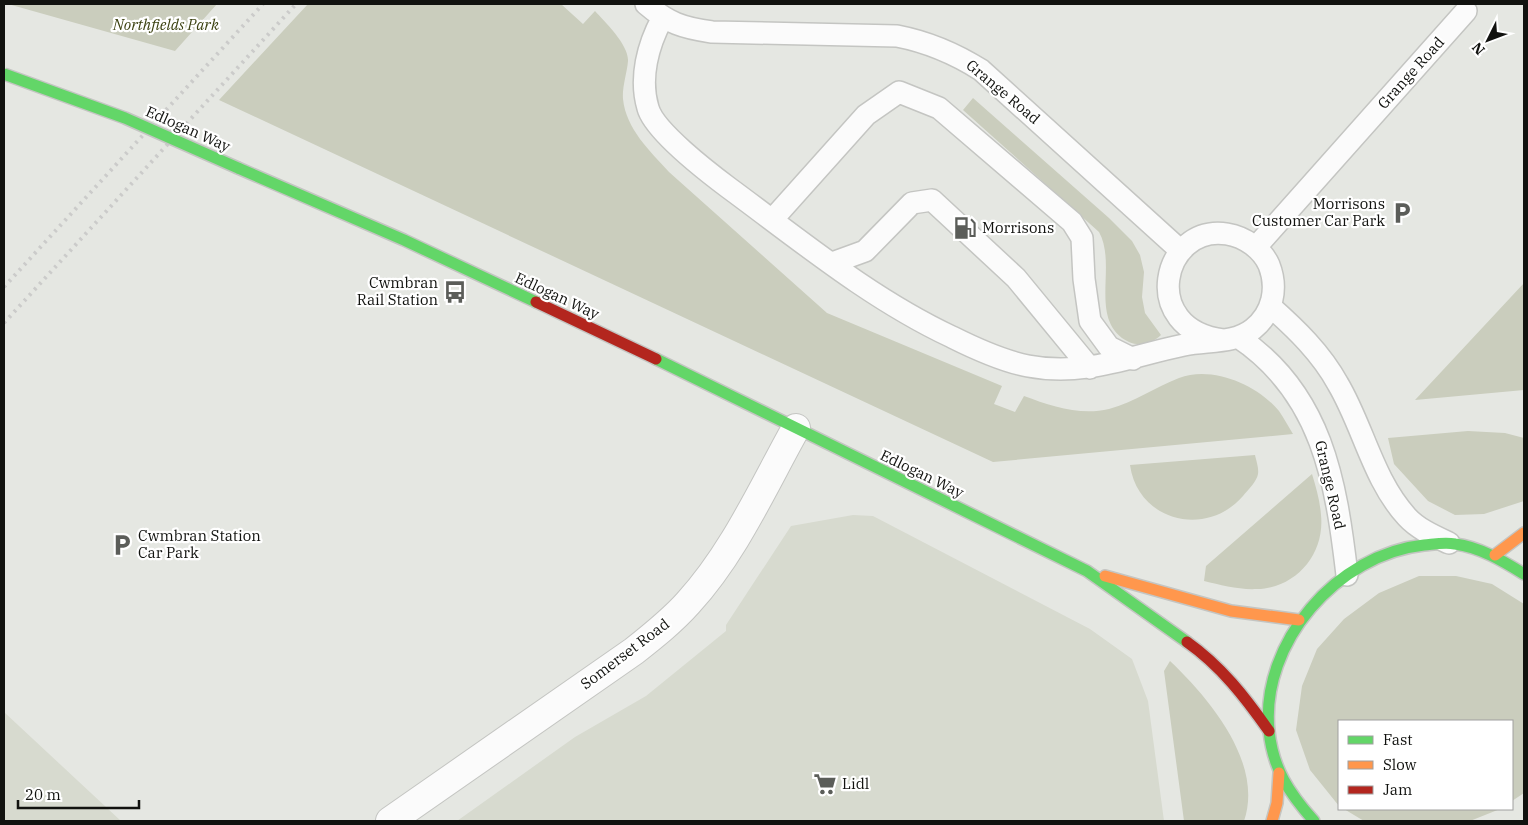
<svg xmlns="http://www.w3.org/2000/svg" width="1528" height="825" viewBox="0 0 1528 825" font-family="'IBM Plex Serif',serif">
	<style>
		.built { fill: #d7dacf }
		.green { fill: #cacdbd }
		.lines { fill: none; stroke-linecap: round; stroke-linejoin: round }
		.lane-casing { stroke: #c4c5c2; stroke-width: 24 }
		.street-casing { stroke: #c4c5c2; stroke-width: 30 }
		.fast-casing { stroke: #c4c5c2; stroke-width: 14 }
		.slow-casing { stroke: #c4c5c2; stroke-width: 14 }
		.jam-casing { stroke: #c4c5c2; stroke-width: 14 }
		.lane { stroke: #fbfbfb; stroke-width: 21 }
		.street { stroke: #fbfbfb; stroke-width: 28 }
		.fast { stroke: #63d668; stroke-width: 11 }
		.slow { stroke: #ff974d; stroke-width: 11 }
		.jam { stroke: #b3261e; stroke-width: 11 }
		.rail { stroke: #cbcbca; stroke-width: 4; stroke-dasharray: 2.5 5; stroke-linecap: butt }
		.fast-bridge-casing { stroke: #c4c5c2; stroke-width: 14; stroke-linecap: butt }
		.fast-bridge { stroke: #63d668; stroke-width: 11 }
		.labels { text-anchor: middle; stroke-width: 4.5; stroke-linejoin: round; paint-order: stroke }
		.park-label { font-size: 15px; font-style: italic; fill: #3b4110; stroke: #fff }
		.street-label { font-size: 15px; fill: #11120f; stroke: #fff }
		.poi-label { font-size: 15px; fill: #11120f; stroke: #fff; text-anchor: start }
	</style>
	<rect width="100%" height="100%" fill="#e5e7e2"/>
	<!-- built -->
	<path class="built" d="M 853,515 L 873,516 L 1090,629 L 1132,659 L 1148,701 L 1164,821 L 457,821 L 575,737 L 646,696 L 726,631 L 726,625 L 791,526 Z
		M 4,712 L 121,821 L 4,821 Z"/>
	<!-- green -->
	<path class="green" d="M 8,4 L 217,4 L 175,51 Z
		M 308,4 L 561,4 L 583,24 L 595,11 C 605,22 629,45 628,61 C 627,73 622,87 623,99 C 626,129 650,151 669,172 L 827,313 L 1002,386 L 994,404 L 1015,412 L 1024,396 C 1051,406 1080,416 1109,409 C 1135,402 1155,387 1179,378 C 1212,365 1258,385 1279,411 C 1284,418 1288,426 1293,434 L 993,462 L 219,100 Z
		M 973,98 L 1109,218 L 1132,241 L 1140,255 L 1144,272 L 1142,297 L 1145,313 L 1161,335 C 1153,343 1140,347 1129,342 C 1087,321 1118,266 1099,232 L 963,110 Z
		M 1524,283 L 1524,390 L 1415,400 Z
		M 1468,431 L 1505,433 L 1524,438 L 1524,501 L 1484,514 L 1455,515 L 1428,501 L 1394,464 L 1388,438 Z
		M 1255,455 C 1256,460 1259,468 1258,474 C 1257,481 1248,490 1243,496 C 1207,538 1138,522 1130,465 Z
		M 1312,474 C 1316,487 1320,501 1321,515 C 1325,554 1296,588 1257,589 C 1239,590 1221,585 1204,581 L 1206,566 Z
		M 1419,576 L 1456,576 L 1492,584 L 1524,604 L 1524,793 L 1512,801 L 1512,721 L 1339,721 L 1339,806 L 1310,770 L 1296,730 L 1302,686 L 1317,649 L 1344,619 L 1379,593 Z
		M 1170,661 C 1209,698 1264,763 1244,821 L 1184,821 L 1164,671 Z
		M 1344,809 L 1500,809 L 1470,821 L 1364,821 Z"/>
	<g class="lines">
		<defs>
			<path id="lane" d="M 646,4 C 668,23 683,28 712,32 L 897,36 C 928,42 954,53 981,70 L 1181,251
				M 662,19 C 648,45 639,78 648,108 C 654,131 709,173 729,188 C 801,241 871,299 952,337 C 976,349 1002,361 1028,366 C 1085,377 1130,356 1184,345 C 1207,340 1234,344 1253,329 C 1273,313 1278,288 1269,265 C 1262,249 1245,237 1227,234 C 1162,224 1138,329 1223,340
				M 772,220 L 866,115 L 899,92 L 939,108 L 1072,222 L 1082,238 L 1084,279 L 1090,321 L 1109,347 L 1133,359
				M 1256,247 L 1466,11
				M 832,263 L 865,251 L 912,203 L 932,200 L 1016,278 L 1090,368
				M 1270,306 C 1296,329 1321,353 1338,384 C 1363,426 1373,480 1407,517 C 1418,529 1434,536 1449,543
				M 1238,337 C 1322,393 1336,481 1347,575"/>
			<path id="street" d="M 390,821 L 634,651 C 653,636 672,621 688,603 C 734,553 763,487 796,428"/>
			<path id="fast" d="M 238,168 L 404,240 L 536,302
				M 656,359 L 1087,571 L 1187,642
				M 1314,821 C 1289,793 1273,769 1269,731 C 1260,642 1338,554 1424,545 C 1435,544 1445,542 1455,544 C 1480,547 1503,561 1524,574"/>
			<path id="slow" d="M 1495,555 L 1524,533
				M 1105,576 L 1231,611 L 1299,620
				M 1272,821 L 1277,803 L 1279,773"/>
			<path id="jam" d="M 536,302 L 656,359
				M 1187,642 C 1221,666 1245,697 1269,731"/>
		</defs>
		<!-- lane casing -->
		<use href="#lane" class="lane-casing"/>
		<!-- street casing -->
		<use href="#street" class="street-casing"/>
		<!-- fast casing -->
		<use href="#fast" class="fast-casing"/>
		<!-- slow casing -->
		<use href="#slow" class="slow-casing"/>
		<!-- jam casing -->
		<use href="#jam" class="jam-casing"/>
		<!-- lane -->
		<use href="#lane" class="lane"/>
		<!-- street -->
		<use href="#street" class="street"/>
		<!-- fast -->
		<use href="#fast" class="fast"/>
		<!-- slow -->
		<use href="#slow" class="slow"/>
		<!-- jam -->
		<use href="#jam" class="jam"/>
		<!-- rail -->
		<path class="rail" d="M 4,287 L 263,4
			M 4,323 L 296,4"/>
		<defs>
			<path id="fast-bridge" d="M 4,74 L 125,118 L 238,168"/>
		</defs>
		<!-- fast-bridge casing -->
		<use href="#fast-bridge" class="fast-bridge-casing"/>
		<!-- fast-bridge -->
		<use href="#fast-bridge" class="fast-bridge"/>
	</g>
	<!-- icons -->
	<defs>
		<symbol id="parking-bare" viewBox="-9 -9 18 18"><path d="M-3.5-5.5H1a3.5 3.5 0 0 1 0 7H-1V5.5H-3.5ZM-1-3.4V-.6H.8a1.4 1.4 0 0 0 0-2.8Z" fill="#5b5d59" stroke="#fff" stroke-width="2.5" paint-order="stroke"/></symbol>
		<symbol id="fuel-bare" viewBox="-9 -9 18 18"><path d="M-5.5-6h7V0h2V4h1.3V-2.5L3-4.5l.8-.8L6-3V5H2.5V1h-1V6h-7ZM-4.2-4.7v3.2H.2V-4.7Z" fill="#5b5d59" stroke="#fff" stroke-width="2.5" paint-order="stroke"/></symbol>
		<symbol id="bus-bare" viewBox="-9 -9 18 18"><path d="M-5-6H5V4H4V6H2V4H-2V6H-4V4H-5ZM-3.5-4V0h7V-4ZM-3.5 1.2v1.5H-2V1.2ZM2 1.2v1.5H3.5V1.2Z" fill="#5b5d59" stroke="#fff" stroke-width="2.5" paint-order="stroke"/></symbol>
		<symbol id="supermarket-bare" viewBox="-9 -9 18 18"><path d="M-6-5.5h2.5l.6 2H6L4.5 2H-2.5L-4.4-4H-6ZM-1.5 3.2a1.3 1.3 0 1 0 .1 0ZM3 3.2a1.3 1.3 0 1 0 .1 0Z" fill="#5b5d59" stroke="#fff" stroke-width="2.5" paint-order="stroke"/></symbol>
	</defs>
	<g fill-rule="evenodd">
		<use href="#parking-bare" x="1386" y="197" width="32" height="32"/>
		<use href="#fuel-bare" x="949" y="212" width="32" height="32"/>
		<use href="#bus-bare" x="439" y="276" width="32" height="32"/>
		<use href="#parking-bare" x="106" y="529" width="32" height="32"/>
		<use href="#supermarket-bare" x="809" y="768" width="32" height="32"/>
	</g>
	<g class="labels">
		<!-- park labels -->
		<g class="park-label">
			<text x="166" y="30">Northfields Park</text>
		</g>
		<!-- street labels -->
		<g class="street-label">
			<text transform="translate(1411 73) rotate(-48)" y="5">Grange Road</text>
			<text transform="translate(1003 92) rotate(40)" y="5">Grange Road</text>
			<text transform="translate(188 129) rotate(24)" y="5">Edlogan Way</text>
			<text transform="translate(557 296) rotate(25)" y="5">Edlogan Way</text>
			<text transform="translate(922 474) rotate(26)" y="5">Edlogan Way</text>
			<text transform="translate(1330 485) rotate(77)" y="5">Grange Road</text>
			<text transform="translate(625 654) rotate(-37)" y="5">Somerset Road</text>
		</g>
		<!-- poi labels -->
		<g class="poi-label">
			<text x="1385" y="209" text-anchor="end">Morrisons<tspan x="1385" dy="17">Customer Car Park</tspan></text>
			<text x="982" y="233">Morrisons</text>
			<text x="438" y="288" text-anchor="end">Cwmbran<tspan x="438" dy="17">Rail Station</tspan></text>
			<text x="138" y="541">Cwmbran Station<tspan x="138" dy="17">Car Park</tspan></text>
			<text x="842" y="789">Lidl</text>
		</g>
	</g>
	<!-- border -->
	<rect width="1528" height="825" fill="none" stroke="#11120f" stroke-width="10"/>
	<!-- legend -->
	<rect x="1338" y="720" width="175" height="90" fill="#ffffff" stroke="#a0a09f"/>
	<rect x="1348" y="736" width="25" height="8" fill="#63d668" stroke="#a0a09f"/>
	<text x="1383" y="745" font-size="15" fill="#11120f">Fast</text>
	<rect x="1348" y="761" width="25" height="8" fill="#ff974d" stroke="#a0a09f"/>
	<text x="1383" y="770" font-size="15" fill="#11120f">Slow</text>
	<rect x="1348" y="786" width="25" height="8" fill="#b3261e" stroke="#a0a09f"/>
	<text x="1383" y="795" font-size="15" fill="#11120f">Jam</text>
	<!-- north arrow -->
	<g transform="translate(1488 40) rotate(228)" stroke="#ffffff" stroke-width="4" paint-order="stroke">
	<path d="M0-4L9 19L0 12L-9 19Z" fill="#11120f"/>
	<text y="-8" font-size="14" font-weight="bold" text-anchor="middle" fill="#11120f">N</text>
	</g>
	<!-- scale -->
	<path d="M18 800v8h121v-8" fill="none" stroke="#11120f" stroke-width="2.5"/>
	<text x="25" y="800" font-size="15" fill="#11120f" stroke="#ffffff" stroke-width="4" paint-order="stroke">20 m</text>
</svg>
